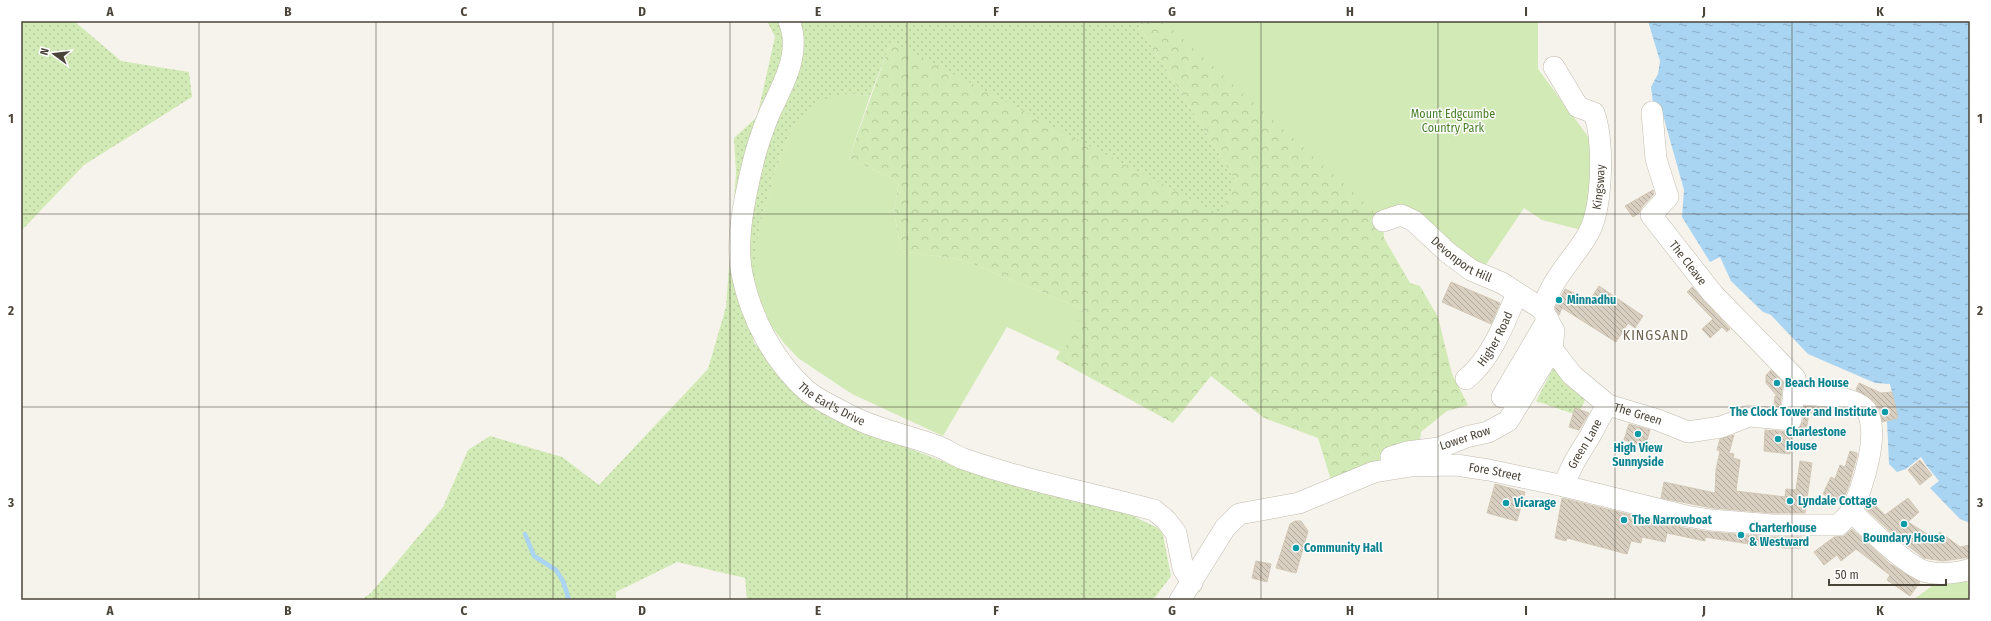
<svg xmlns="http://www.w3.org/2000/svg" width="1991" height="621" viewBox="0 0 1991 621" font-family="'Fira Sans Condensed',sans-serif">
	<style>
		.grass { fill: url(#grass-dots) }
		.forest { fill: url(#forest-crowns) }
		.green { fill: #d2eab5 }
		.water { fill: url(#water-ripples) }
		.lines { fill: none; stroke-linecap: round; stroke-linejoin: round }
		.stream { stroke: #a9d4f2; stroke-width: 4.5 }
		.building { fill: url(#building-back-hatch); stroke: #d3c7b4 }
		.minor-casing { stroke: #c2bbae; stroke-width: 22 }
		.minor { stroke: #fff; stroke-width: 21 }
		.grid { fill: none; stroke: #4b4439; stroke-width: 1; stroke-opacity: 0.55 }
		.culture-dot { fill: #0f9aa8; stroke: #fff; stroke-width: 1.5 }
		.labels { text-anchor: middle; stroke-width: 3; stroke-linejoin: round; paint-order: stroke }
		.park-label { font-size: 12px; fill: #4a7f2a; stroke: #fff }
		.street-label { font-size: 12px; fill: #4b4439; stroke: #fff }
		.culture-label { font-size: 12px; font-weight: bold; fill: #0d838f; stroke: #fff; text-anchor: start }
		.quarter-label { font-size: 14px; letter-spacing: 1px; fill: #6e6250; stroke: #fff }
		.neatline { fill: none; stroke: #4b4439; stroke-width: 1.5 }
		.grid-label { font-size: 13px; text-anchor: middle; font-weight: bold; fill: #4b4439 }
	</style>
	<defs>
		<pattern id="grass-dots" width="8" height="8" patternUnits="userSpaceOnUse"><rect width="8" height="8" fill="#d2eab5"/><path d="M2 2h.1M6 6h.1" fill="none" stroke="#b6ca9c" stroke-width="1.8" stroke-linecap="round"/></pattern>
		<pattern id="forest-crowns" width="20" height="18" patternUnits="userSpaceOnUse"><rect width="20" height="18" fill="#d2eab5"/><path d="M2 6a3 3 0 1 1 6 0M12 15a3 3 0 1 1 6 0" fill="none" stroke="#b6ca9c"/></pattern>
		<pattern id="water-ripples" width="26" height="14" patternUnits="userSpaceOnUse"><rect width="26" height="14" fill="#a9d4f2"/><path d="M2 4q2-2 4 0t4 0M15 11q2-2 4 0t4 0" fill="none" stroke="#8caec5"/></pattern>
		<pattern id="building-back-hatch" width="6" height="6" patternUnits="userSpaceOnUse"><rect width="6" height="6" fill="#d8cfc1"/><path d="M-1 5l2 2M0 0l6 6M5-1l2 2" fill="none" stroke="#b1aa9e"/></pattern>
	</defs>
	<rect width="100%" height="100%" fill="#f6f3ec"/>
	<!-- grass -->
	<path class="grass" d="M 21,21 L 74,21 L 121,61 L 189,72 L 192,97 L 84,165 L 21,231 Z
		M 767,21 L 1136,21 L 1236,181 L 1219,215 L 891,42 L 870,96 L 848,94 L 794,124 L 775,171 L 759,230 L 755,285 L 749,314 L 754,343 L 832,419 L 989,479 L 1131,515 L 1162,530 L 1171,576 L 1153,600 L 747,600 L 745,578 L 677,562 L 616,592 L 616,600 L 361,600 L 371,593 L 443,507 L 468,450 L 490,436 L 562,457 L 599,485 L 708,369 L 726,307 L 736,173 L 734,138 L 757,117 L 775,37 Z
		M 1556,363 L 1588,394 L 1580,410 L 1574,414 L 1536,401 Z"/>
	<!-- forest -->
	<path class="forest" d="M 1136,21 L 1302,21 L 1383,221 L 1384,238 L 1410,283 L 1420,286 L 1438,317 L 1452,374 L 1468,405 L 1447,411 L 1421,432 L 1419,451 L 1334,490 L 1318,438 L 1264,418 L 1211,376 L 1173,423 L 1056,359 L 1083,309 L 963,260 L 901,251 L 894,211 L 899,182 L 849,158 L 891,41 L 1219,214 L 1236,181 Z"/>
	<!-- green -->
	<path class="green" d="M 1163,21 L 1538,21 L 1538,69 L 1590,139 L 1594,162 L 1589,232 L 1542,220 L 1524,208 L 1483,269 L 1411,211 L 1374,211 Z
		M 848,94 L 870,96 L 849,158 L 899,182 L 894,211 L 901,251 L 963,260 L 1083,309 L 1065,348 L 1061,352 L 1007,327 L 943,436 L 852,394 L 798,358 L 784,343 L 765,318 L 755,285 L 754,265 L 759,230 L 775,171 L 794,124 L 816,101 Z
		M 1967,579 L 1970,600 L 1913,600 L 1936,583 Z"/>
	<!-- water -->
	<path class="water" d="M 1648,21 L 1970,21 L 1970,523 L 1960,519 L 1930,488 L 1939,481 L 1926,465 L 1921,457 L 1906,469 L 1897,472 L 1889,464 L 1887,421 L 1898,418 L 1890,384 L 1875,383 L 1808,354 L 1771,315 L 1763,312 L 1731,281 L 1720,257 L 1710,262 L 1682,217 L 1684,190 L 1663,115 L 1653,103 L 1651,87 L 1658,74 L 1660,61 Z"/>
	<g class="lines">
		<!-- stream -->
		<path class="stream" d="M 525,534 L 534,556 L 556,570 L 563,581 L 569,600"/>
	</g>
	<!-- building -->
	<path class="building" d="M 1653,190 L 1654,194 L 1642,207 L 1639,213 L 1633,217 L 1625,206 Z
		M 1451,282 L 1500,303 L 1491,324 L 1442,302 Z
		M 1599,286 L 1643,316 L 1635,328 L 1628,323 L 1616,342 L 1562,308 L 1559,315 L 1555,308 L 1565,289 L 1590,300 Z
		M 1692,287 L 1730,329 L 1727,332 L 1722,327 L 1710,338 L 1702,329 L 1713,319 L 1687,292 Z
		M 1771,370 L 1783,382 L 1780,407 L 1774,406 L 1775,396 L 1777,396 L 1766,383 L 1766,375 Z
		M 1859,383 L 1881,393 L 1892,392 L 1898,418 L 1882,422 L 1880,410 L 1874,401 L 1856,390 Z
		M 1804,406 L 1824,408 L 1823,414 L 1809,413 L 1806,431 L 1797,430 L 1803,422 Z
		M 1575,408 L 1589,413 L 1579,430 L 1569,427 Z
		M 1629,424 L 1650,430 L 1645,447 L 1624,440 Z
		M 1765,430 L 1792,432 L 1790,454 L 1764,451 Z
		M 1734,435 L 1729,453 L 1734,454 L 1733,458 L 1740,460 L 1736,491 L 1785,497 L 1786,489 L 1796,490 L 1800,461 L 1812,463 L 1805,513 L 1773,513 L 1712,508 L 1661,498 L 1664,482 L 1715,493 L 1716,470 L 1720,451 L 1717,450 L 1720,439 Z
		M 1850,451 L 1857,453 L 1857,456 L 1849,485 L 1842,503 L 1823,494 L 1831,477 L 1835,479 L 1840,465 L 1845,467 Z
		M 1920,460 L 1932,475 L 1920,485 L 1908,470 Z
		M 1495,484 L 1525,492 L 1517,521 L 1487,513 Z
		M 1562,498 L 1684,528 L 1710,532 L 1772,537 L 1802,537 L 1801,548 L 1782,548 L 1782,545 L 1756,545 L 1705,537 L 1705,541 L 1667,533 L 1665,542 L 1642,537 L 1641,543 L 1631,541 L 1627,554 L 1567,538 L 1566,541 L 1555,538 Z
		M 1908,498 L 1919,512 L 1908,522 L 1935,539 L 1940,532 L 1960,547 L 1970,545 L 1970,557 L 1943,561 L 1924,558 L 1895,536 L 1866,509 L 1869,499 L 1885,515 Z
		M 1295,521 L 1301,521 L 1308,531 L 1296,573 L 1276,568 L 1290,524 Z
		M 1852,529 L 1890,564 L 1920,582 L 1910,596 L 1887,580 L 1890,575 L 1856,549 L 1841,561 L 1837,555 L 1824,565 L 1814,552 L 1834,537 L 1844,536 Z
		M 1256,561 L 1271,564 L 1267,582 L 1252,578 Z"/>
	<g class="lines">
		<defs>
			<g id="minor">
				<path id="s1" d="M 789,21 C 802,53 783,84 770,112 C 763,129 757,146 753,163 C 745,196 735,241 742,274 C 751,318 773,360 806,390 C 818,400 836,408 849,415 C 877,430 908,435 937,446 C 946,449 955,456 964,459 C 1026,481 1091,493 1154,510 L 1166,520 L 1176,533 L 1183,568 L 1192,583"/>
				<path id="s2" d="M 1383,221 L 1401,215 L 1414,221 L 1447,252 L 1471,270 L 1502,283 L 1542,309 L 1554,331 L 1552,349 L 1508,421 L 1488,432 L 1466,437 L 1439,448 L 1407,452 L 1391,457"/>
				<path id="s3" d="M 1542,309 C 1545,302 1548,294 1552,287 C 1562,268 1578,252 1588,234 C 1603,208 1604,141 1594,113 L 1578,107 L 1554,67"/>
				<path id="s4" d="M 1552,349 L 1572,375 L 1608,405 L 1658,420 L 1688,432 L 1721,427 L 1749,416 L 1791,420 L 1795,378 L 1713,294 L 1651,215 L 1668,197 L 1656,159 L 1652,112"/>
				<path id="s5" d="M 1466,379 C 1491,359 1505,322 1517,293"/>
				<path d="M 1502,397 L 1548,319"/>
				<path id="s6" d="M 1564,486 C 1570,467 1579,454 1589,438 C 1596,426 1600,415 1608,405"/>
				<path d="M 1851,511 C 1866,526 1907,567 1927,572 C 1939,575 1959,573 1970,569"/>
				<path id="s7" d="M 1180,600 L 1225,528 L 1239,514 L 1299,503 L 1374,472 L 1411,466 L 1456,465 L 1489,470 L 1564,486 L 1686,516 L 1711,520 L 1773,525 L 1839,525 C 1843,520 1848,516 1851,511 C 1862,492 1883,425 1864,408 C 1850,395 1813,395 1795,394"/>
			</g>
		</defs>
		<!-- minor casing -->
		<use href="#minor" class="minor-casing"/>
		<!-- minor -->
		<use href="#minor" class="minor"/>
	</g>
	<!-- grid -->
	<path class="grid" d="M 199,21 L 199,600M 376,21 L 376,600M 553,21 L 553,600M 730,21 L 730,600M 907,21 L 907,600M 1084,21 L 1084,600M 1261,21 L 1261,600M 1438,21 L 1438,600M 1615,21 L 1615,600M 1792,21 L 1792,600M 21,214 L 1970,214M 21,407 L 1970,407"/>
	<!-- markers -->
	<g class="culture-dot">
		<circle cx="1559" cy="300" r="4"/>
		<circle cx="1777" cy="383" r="4"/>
		<circle cx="1885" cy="412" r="4"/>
		<circle cx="1638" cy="434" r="4"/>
		<circle cx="1778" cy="439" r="4"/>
		<circle cx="1790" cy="501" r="4"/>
		<circle cx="1506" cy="503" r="4"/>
		<circle cx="1624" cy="520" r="4"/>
		<circle cx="1904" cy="524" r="4"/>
		<circle cx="1741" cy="535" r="4"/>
		<circle cx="1296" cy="548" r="4"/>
	</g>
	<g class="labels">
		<!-- park labels -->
		<g class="park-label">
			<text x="1453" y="118">Mount Edgcumbe<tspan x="1453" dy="14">Country Park</tspan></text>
		</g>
		<!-- street labels -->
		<g class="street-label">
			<text dy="4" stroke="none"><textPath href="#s3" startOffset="137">Kingsway</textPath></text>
			<text dy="4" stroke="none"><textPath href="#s2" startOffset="95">Devonport Hill</textPath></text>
			<text transform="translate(1688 263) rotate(52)" y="4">The Cleave</text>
			<text dy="4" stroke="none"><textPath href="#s5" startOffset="50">Higher Road</textPath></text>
			<text dy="4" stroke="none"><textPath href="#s1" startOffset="426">The Earl's Drive</textPath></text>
			<text dy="4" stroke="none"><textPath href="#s4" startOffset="111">The Green</textPath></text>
			<text transform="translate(1465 438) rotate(-18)" y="4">Lower Row</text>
			<text dy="4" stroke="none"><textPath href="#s6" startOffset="47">Green Lane</textPath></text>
			<text dy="4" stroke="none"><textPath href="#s7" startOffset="369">Fore Street</textPath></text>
		</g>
		<!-- culture labels -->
		<g class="culture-label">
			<text x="1567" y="304">Minnadhu</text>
			<text x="1785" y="387">Beach House</text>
			<text x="1877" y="416" text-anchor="end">The Clock Tower and Institute</text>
			<text x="1786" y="436">Charlestone<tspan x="1786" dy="14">House</tspan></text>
			<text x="1638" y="452" text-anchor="middle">High View<tspan x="1638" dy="14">Sunnyside</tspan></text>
			<text x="1798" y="505">Lyndale Cottage</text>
			<text x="1514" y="507">Vicarage</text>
			<text x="1632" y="524">The Narrowboat</text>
			<text x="1749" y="532">Charterhouse<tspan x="1749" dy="14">&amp; Westward</tspan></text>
			<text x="1904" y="542" text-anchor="middle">Boundary House</text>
			<text x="1304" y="552">Community Hall</text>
		</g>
		<!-- quarter labels -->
		<g class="quarter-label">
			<text x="1656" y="340">KINGSAND</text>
		</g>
	</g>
	<!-- border -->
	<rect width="1991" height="621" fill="none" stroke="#ffffff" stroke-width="44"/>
	<!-- north arrow -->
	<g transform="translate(54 54) rotate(285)" stroke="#ffffff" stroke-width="3" paint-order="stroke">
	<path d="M0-3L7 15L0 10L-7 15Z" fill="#4b4439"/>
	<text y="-6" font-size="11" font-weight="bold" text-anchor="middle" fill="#4b4439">N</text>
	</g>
	<!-- scale -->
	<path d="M1829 579v6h117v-6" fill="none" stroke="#4b4439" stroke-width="2"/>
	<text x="1835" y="579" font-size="12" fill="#4b4439" stroke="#ffffff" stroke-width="3" paint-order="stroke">50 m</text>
	<rect x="22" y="22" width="1947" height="577" class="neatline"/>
	<g class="grid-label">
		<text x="110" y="16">A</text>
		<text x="288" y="16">B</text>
		<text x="464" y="16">C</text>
		<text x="642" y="16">D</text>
		<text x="818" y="16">E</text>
		<text x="996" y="16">F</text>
		<text x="1172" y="16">G</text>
		<text x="1350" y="16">H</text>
		<text x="1526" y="16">I</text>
		<text x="1704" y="16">J</text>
		<text x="1880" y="16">K</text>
		<text x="11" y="123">1</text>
		<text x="1980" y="123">1</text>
		<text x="11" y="315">2</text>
		<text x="1980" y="315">2</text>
		<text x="11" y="507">3</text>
		<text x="1980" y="507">3</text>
		<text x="110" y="615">A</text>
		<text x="288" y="615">B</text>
		<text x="464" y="615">C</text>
		<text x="642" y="615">D</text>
		<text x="818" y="615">E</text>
		<text x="996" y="615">F</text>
		<text x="1172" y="615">G</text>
		<text x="1350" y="615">H</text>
		<text x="1526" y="615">I</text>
		<text x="1704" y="615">J</text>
		<text x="1880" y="615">K</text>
	</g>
</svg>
